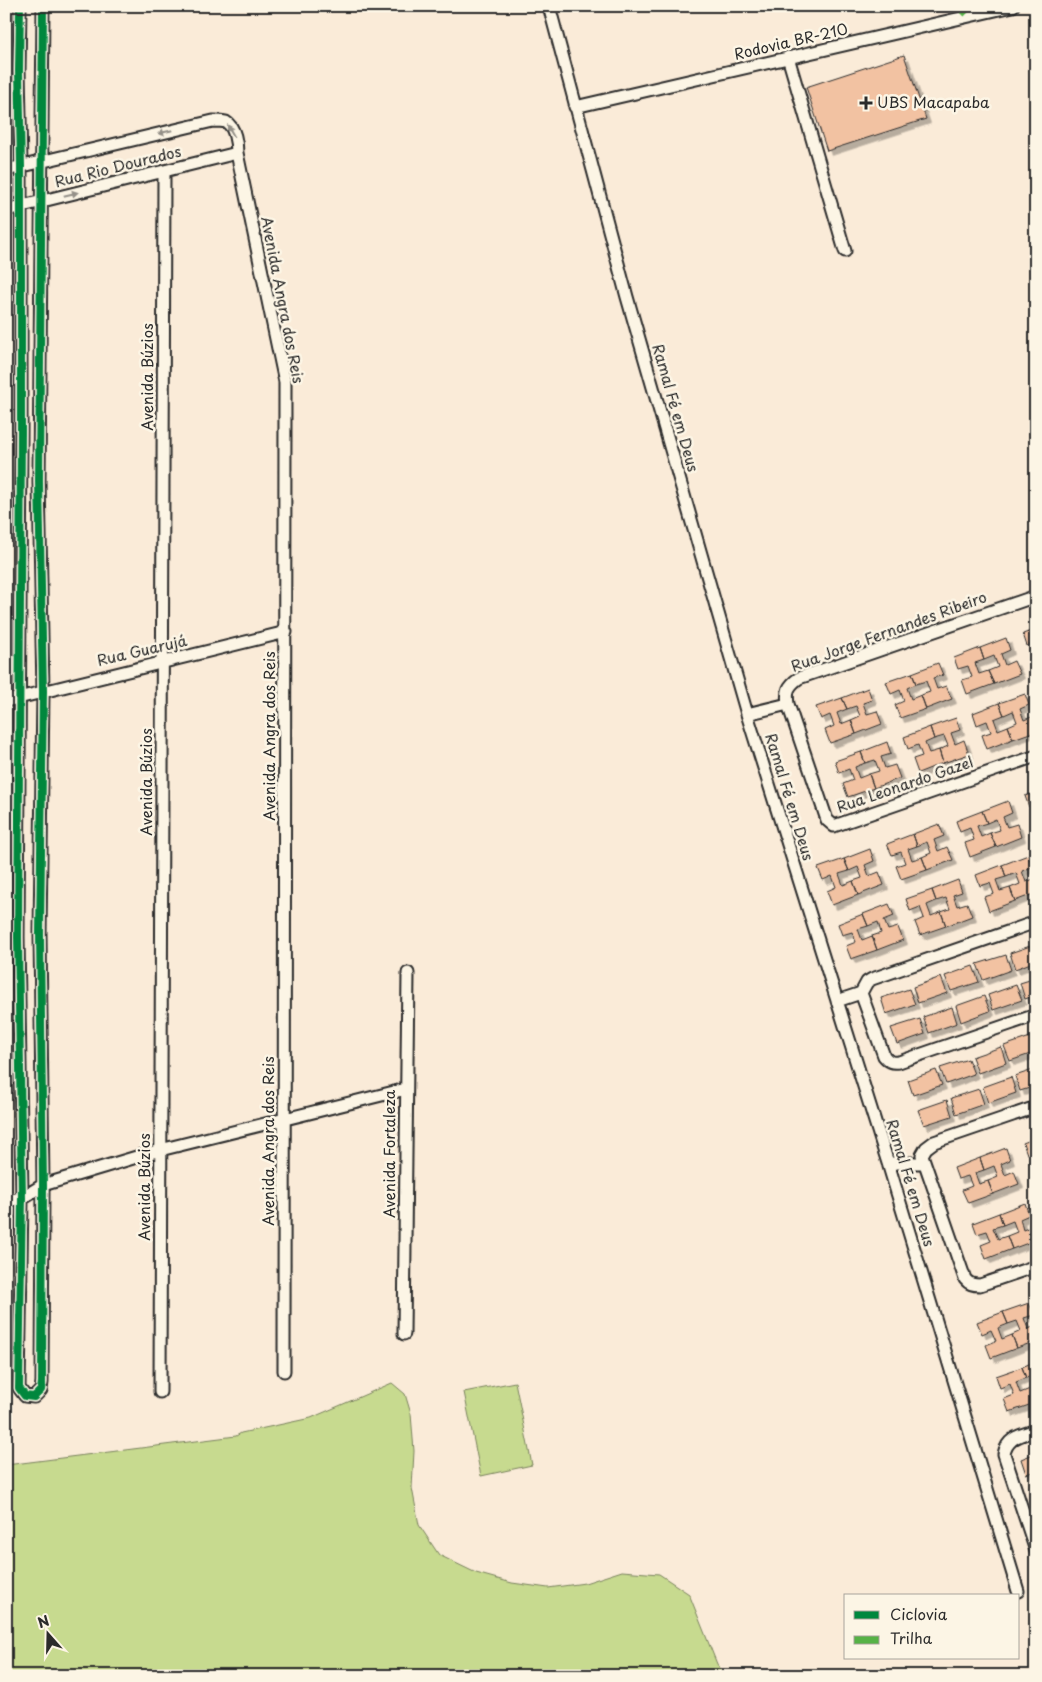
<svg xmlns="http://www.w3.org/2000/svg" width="1042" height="1682" viewBox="0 0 1042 1682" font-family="'Playpen Sans',sans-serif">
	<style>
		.green { fill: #c7da8f; stroke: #79825d }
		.building { fill: #f2c2a2; stroke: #2b2b2b; filter: url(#shadow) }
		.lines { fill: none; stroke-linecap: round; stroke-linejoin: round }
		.street-casing { stroke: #2b2b2b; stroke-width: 15 }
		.street { stroke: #fcf5e5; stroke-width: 11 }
		.quiet { stroke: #56b246; stroke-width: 6; stroke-dasharray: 12 6; stroke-linecap: butt }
		.cycleway-casing { stroke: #fcf5e5; stroke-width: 11 }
		.cycleway { stroke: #00873e; stroke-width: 8 }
		.oneway { fill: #949088 }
		.poi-dot { fill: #2b2b2b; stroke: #fcf5e5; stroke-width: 2 }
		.labels { text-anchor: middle; stroke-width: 5; stroke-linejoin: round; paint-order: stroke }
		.street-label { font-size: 15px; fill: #2b2b2b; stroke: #fcf5e5 }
		.poi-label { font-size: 15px; fill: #2b2b2b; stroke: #fcf5e5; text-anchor: start }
	</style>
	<defs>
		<filter id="shadow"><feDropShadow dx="4.5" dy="4.5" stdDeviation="0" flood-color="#0004"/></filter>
	</defs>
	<rect width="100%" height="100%" fill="#faebd8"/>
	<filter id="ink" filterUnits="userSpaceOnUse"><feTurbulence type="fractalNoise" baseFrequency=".02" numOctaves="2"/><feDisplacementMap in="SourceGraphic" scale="10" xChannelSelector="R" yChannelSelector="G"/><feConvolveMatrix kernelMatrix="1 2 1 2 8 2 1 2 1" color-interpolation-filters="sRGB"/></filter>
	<g filter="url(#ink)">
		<!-- green -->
		<path class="green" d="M 515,1382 L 532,1465 L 481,1476 L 464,1392 Z
			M 392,1383 L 405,1394 L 411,1414 L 414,1451 L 412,1488 L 419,1525 L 439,1555 L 476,1573 L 512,1583 L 548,1588 L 585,1583 L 622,1571 L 659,1574 L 689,1594 L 717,1664 L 725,1676 L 6,1676 L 6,1465 L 236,1436 L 241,1433 L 311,1418 Z"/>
		<!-- building -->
		<path class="building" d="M 904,55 L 926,119 L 827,151 L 806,87 Z
			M 1036,629 L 1036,642 L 1027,646 L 1023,634 Z
			M 1006,638 L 1010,650 L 1001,654 L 1005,665 L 1014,661 L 1020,674 L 994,684 L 988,671 L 998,667 L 994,656 L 984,660 L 980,648 Z
			M 980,648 L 984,660 L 975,663 L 979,674 L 988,671 L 994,684 L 967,694 L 962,680 L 972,677 L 968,666 L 958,669 L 954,658 Z
			M 938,663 L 943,675 L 933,678 L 937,689 L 946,686 L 952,699 L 926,709 L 921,695 L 930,692 L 926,681 L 916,684 L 912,673 Z
			M 912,673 L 916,684 L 907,688 L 911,699 L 921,695 L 926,709 L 900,718 L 895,705 L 904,701 L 900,690 L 891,694 L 886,682 Z
			M 868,688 L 872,700 L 863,703 L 867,714 L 877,711 L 882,724 L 856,734 L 851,720 L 860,716 L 856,706 L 847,709 L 842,698 Z
			M 1025,694 L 1029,705 L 1020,709 L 1024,720 L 1034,716 L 1036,722 L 1036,731 L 1013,739 L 1008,726 L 1017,722 L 1013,711 L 1004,715 L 999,703 Z
			M 842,698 L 847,709 L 837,713 L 841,724 L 851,720 L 856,734 L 830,743 L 825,730 L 834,726 L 830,715 L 821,719 L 816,707 Z
			M 999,703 L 1004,715 L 994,719 L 998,730 L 1008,726 L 1013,739 L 987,749 L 982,735 L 991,732 L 987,721 L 977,725 L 973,713 Z
			M 956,718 L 960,730 L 951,733 L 955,744 L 964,740 L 969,754 L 943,763 L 939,750 L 948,746 L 944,736 L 934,739 L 930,727 Z
			M 930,727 L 934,739 L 925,743 L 929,753 L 939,750 L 943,763 L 918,773 L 913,759 L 922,756 L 918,745 L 908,749 L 904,737 Z
			M 887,742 L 891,754 L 881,757 L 885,768 L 895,765 L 900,778 L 874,788 L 869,774 L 879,771 L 875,760 L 865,763 L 861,752 Z
			M 861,752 L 865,763 L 855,767 L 859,778 L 869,774 L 874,788 L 848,797 L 843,784 L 853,780 L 849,769 L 839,773 L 835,761 Z
			M 1036,792 L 1036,805 L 1029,807 L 1025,796 Z
			M 1008,801 L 1012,813 L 1003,817 L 1007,827 L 1017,824 L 1021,837 L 996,847 L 990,833 L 1000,830 L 996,819 L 987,823 L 982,811 Z
			M 982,811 L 987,823 L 977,826 L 981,837 L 990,833 L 996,847 L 970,857 L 965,843 L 974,840 L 970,828 L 960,832 L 956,821 Z
			M 939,824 L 944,836 L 934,840 L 938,851 L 947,847 L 953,860 L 927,870 L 922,857 L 931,853 L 927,842 L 917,846 L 913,834 Z
			M 913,834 L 917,846 L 908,849 L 912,860 L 922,857 L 927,870 L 901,879 L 896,866 L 905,863 L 901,852 L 892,855 L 887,844 Z
			M 870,849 L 874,861 L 865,865 L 869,876 L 879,872 L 884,885 L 858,895 L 853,881 L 862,878 L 858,867 L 849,871 L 844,859 Z
			M 1028,855 L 1032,867 L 1022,871 L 1026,882 L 1036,878 L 1036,893 L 1015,901 L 1010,888 L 1020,884 L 1016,873 L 1006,877 L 1002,865 Z
			M 844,859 L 849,871 L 839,874 L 843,885 L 853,881 L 858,895 L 832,905 L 827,891 L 836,887 L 832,876 L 823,880 L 818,868 Z
			M 1002,865 L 1006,877 L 996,880 L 1000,891 L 1010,888 L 1015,901 L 989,911 L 984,897 L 994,894 L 990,883 L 980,886 L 976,875 Z
			M 958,880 L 962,892 L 953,895 L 957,906 L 967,903 L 972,916 L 946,926 L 941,912 L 950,909 L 946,898 L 936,901 L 932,890 Z
			M 932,890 L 936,901 L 927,905 L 931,916 L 941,912 L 946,926 L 920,935 L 915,922 L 924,918 L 920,907 L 910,911 L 906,899 Z
			M 889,904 L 894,916 L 884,920 L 888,930 L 898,927 L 903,940 L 877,950 L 872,936 L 881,933 L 878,922 L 868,926 L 863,914 Z
			M 863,914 L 868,926 L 858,929 L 862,940 L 872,936 L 877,950 L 851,959 L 846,946 L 856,942 L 852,932 L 842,935 L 838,924 Z
			M 1036,944 L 1036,961 L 1015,969 L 1010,953 Z
			M 1006,955 L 1011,970 L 983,980 L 977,964 Z
			M 973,966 L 979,982 L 951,991 L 945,976 Z
			M 941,977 L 947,993 L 918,1003 L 913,987 Z
			M 1036,978 L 1036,995 L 1025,999 L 1020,983 Z
			M 1016,985 L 1022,1000 L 993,1010 L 988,995 Z
			M 909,989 L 915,1004 L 886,1014 L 881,998 Z
			M 984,996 L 990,1011 L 961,1022 L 956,1006 Z
			M 952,1007 L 957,1023 L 929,1033 L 923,1017 Z
			M 920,1019 L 925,1034 L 897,1044 L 891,1028 Z
			M 1033,1036 L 1036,1044 L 1036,1052 L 1010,1061 L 1004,1046 Z
			M 1001,1047 L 1006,1063 L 978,1073 L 972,1057 Z
			M 968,1059 L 974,1074 L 946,1084 L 940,1068 Z
			M 1036,1069 L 1036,1086 L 1020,1091 L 1015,1076 Z
			M 936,1070 L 942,1085 L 913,1095 L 908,1080 Z
			M 1011,1077 L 1016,1093 L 988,1103 L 983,1087 Z
			M 979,1089 L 984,1104 L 956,1114 L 951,1098 Z
			M 947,1100 L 952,1116 L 924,1125 L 918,1110 Z
			M 1036,1138 L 1036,1151 L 1027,1154 L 1023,1143 Z
			M 1006,1148 L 1010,1160 L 1001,1164 L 1005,1175 L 1014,1171 L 1019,1184 L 993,1194 L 988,1181 L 998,1177 L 994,1166 L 984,1170 L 980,1158 Z
			M 980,1158 L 984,1170 L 975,1173 L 979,1184 L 988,1181 L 993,1194 L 968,1203 L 962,1190 L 972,1186 L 968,1176 L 958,1179 L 954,1168 Z
			M 1025,1203 L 1029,1215 L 1020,1219 L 1023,1230 L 1033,1226 L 1036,1232 L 1036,1240 L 1012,1249 L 1007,1236 L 1017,1232 L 1013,1221 L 1003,1225 L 999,1213 Z
			M 999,1213 L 1003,1225 L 993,1228 L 998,1239 L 1007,1236 L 1012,1249 L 986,1259 L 981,1245 L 991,1241 L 987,1231 L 977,1234 L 973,1223 Z
			M 1029,1303 L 1034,1315 L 1024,1318 L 1028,1329 L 1036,1326 L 1036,1341 L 1017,1348 L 1012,1335 L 1021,1331 L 1017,1321 L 1008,1324 L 1003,1312 Z
			M 1003,1312 L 1008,1324 L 998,1328 L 1002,1339 L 1012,1335 L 1017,1348 L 991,1358 L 986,1345 L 996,1341 L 991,1330 L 982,1334 L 977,1322 Z
			M 1036,1361 L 1036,1375 L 1026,1378 L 1022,1367 Z
			M 1022,1367 L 1026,1378 L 1016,1382 L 1020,1393 L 1030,1389 L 1035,1403 L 1009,1412 L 1004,1399 L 1014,1395 L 1010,1384 L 1000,1388 L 996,1376 Z
			M 1036,1387 L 1036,1402 L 1035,1403 L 1030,1389 Z
			M 1036,1453 L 1036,1471 L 1026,1474 L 1021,1459 Z"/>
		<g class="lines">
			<defs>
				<path id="street" d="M 20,6 L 19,71 L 21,166 L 21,431 L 18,937 L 22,1198 L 19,1388 L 25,1396 L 34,1397 L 41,1390 L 42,1382 L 43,1185 L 40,934 L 43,691 L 39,481 L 43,6
					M 549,6 L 627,297 L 747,714 L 888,1163 L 1018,1591
					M 788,57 L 845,251
					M 575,107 L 1013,6
					M 6,170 L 213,121 C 216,121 222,121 226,122 C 235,127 237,144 237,153 L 285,382 L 284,1371
					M 6,210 L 237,153
					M 1036,596 L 799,678 C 788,686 786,691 788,704 L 827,820 L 834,826 L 1036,756
					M 6,701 L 286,632
					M 747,714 L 788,704
					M 1036,922 L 872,979 L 867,982 L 861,993 L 884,1056 C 889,1062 892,1063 899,1062 L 1036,1015
					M 837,1001 L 861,993
					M 1036,1107 L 934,1142 L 926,1148 L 922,1155 L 965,1279 C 969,1284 973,1285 980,1285 L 1036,1266
					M 888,1163 L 924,1163
					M 6,1201 L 22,1198 L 43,1185 L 160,1150 L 406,1089
					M 404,1334 L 408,973
					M 160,1392 L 164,172
					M 1036,1430 C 1022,1435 1007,1437 1004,1454 L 1036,1551"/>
			</defs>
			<!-- street casing -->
			<use href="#street" class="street-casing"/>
			<!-- street -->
			<use href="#street" class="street"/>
			<!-- quiet -->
			<path class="quiet" d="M 958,6 L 969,17"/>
			<defs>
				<path id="cycleway" d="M 20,6 L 19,71 L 21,166 L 21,431 L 18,937 L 22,1198 L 19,1388 L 25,1396 L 34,1397 L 41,1390 L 42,1382 L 43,1185 L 40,934 L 43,691 L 39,481 L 43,6"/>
			</defs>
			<!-- cycleway casing -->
			<use href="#cycleway" class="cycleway-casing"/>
			<!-- cycleway -->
			<use href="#cycleway" class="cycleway"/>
		</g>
		<!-- one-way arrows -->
		<defs><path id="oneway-solid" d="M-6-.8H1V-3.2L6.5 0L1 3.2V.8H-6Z" transform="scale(1.25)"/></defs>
		<g class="oneway">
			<use href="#oneway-solid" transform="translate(231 131) rotate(-119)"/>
			<use href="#oneway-solid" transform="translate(165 132) rotate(167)"/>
			<use href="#oneway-solid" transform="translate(71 194) rotate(-13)"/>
		</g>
	</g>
	<!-- markers -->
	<path class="poi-dot" d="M863.5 95.5h5v5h5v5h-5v5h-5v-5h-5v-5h5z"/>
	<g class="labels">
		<!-- street labels -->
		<g class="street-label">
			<text transform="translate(791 42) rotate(-13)" y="5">Rodovia BR-210</text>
			<text transform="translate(118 167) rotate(-14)" y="5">Rua Rio Dourados</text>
			<text transform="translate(282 300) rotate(79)" y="5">Avenida Angra dos Reis</text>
			<text transform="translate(148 377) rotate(-90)" y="5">Avenida Búzios</text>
			<text transform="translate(675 408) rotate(74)" y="5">Ramal Fé em Deus</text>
			<text transform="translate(889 632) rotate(-20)" y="5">Rua Jorge Fernandes Ribeiro</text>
			<text transform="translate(142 651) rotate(-13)" y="5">Rua Guarujá</text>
			<text transform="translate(270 736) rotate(-90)" y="5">Avenida Angra dos Reis</text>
			<text transform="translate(147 782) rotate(-90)" y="5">Avenida Búzios</text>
			<text transform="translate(905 785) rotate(-19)" y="5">Rua Leonardo Gazel</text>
			<text transform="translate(789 797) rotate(73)" y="5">Ramal Fé em Deus</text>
			<text transform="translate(269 1141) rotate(-90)" y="5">Avenida Angra dos Reis</text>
			<text transform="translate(390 1154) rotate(-90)" y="5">Avenida Fortaleza</text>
			<text transform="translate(910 1183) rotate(73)" y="5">Ramal Fé em Deus</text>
			<text transform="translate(145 1187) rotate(-90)" y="5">Avenida Búzios</text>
		</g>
		<!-- poi labels -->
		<g class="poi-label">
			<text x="877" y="108">UBS Macapaba</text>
		</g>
	</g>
	<!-- margin -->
	<rect width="1042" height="1682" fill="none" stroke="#fcf5e5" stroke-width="25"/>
	<rect x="12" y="12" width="1017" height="1657" fill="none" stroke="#2b2b2b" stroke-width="2" filter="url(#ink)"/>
	<!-- legend -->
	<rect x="844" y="1594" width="175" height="65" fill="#fcf5e5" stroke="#a8a49b"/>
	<rect x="854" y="1611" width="25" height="8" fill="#00873e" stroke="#a8a49b"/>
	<text x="890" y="1620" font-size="15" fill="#2b2b2b">Ciclovia</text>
	<rect x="854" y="1636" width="25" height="8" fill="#56b246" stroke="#a8a49b"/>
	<text x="890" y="1644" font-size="15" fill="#2b2b2b">Trilha</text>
	<!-- north arrow -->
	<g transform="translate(48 1634) rotate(340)" stroke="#fcf5e5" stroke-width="4" paint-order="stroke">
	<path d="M0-4L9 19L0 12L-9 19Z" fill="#2b2b2b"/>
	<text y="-8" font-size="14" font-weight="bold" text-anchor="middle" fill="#2b2b2b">N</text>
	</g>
</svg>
